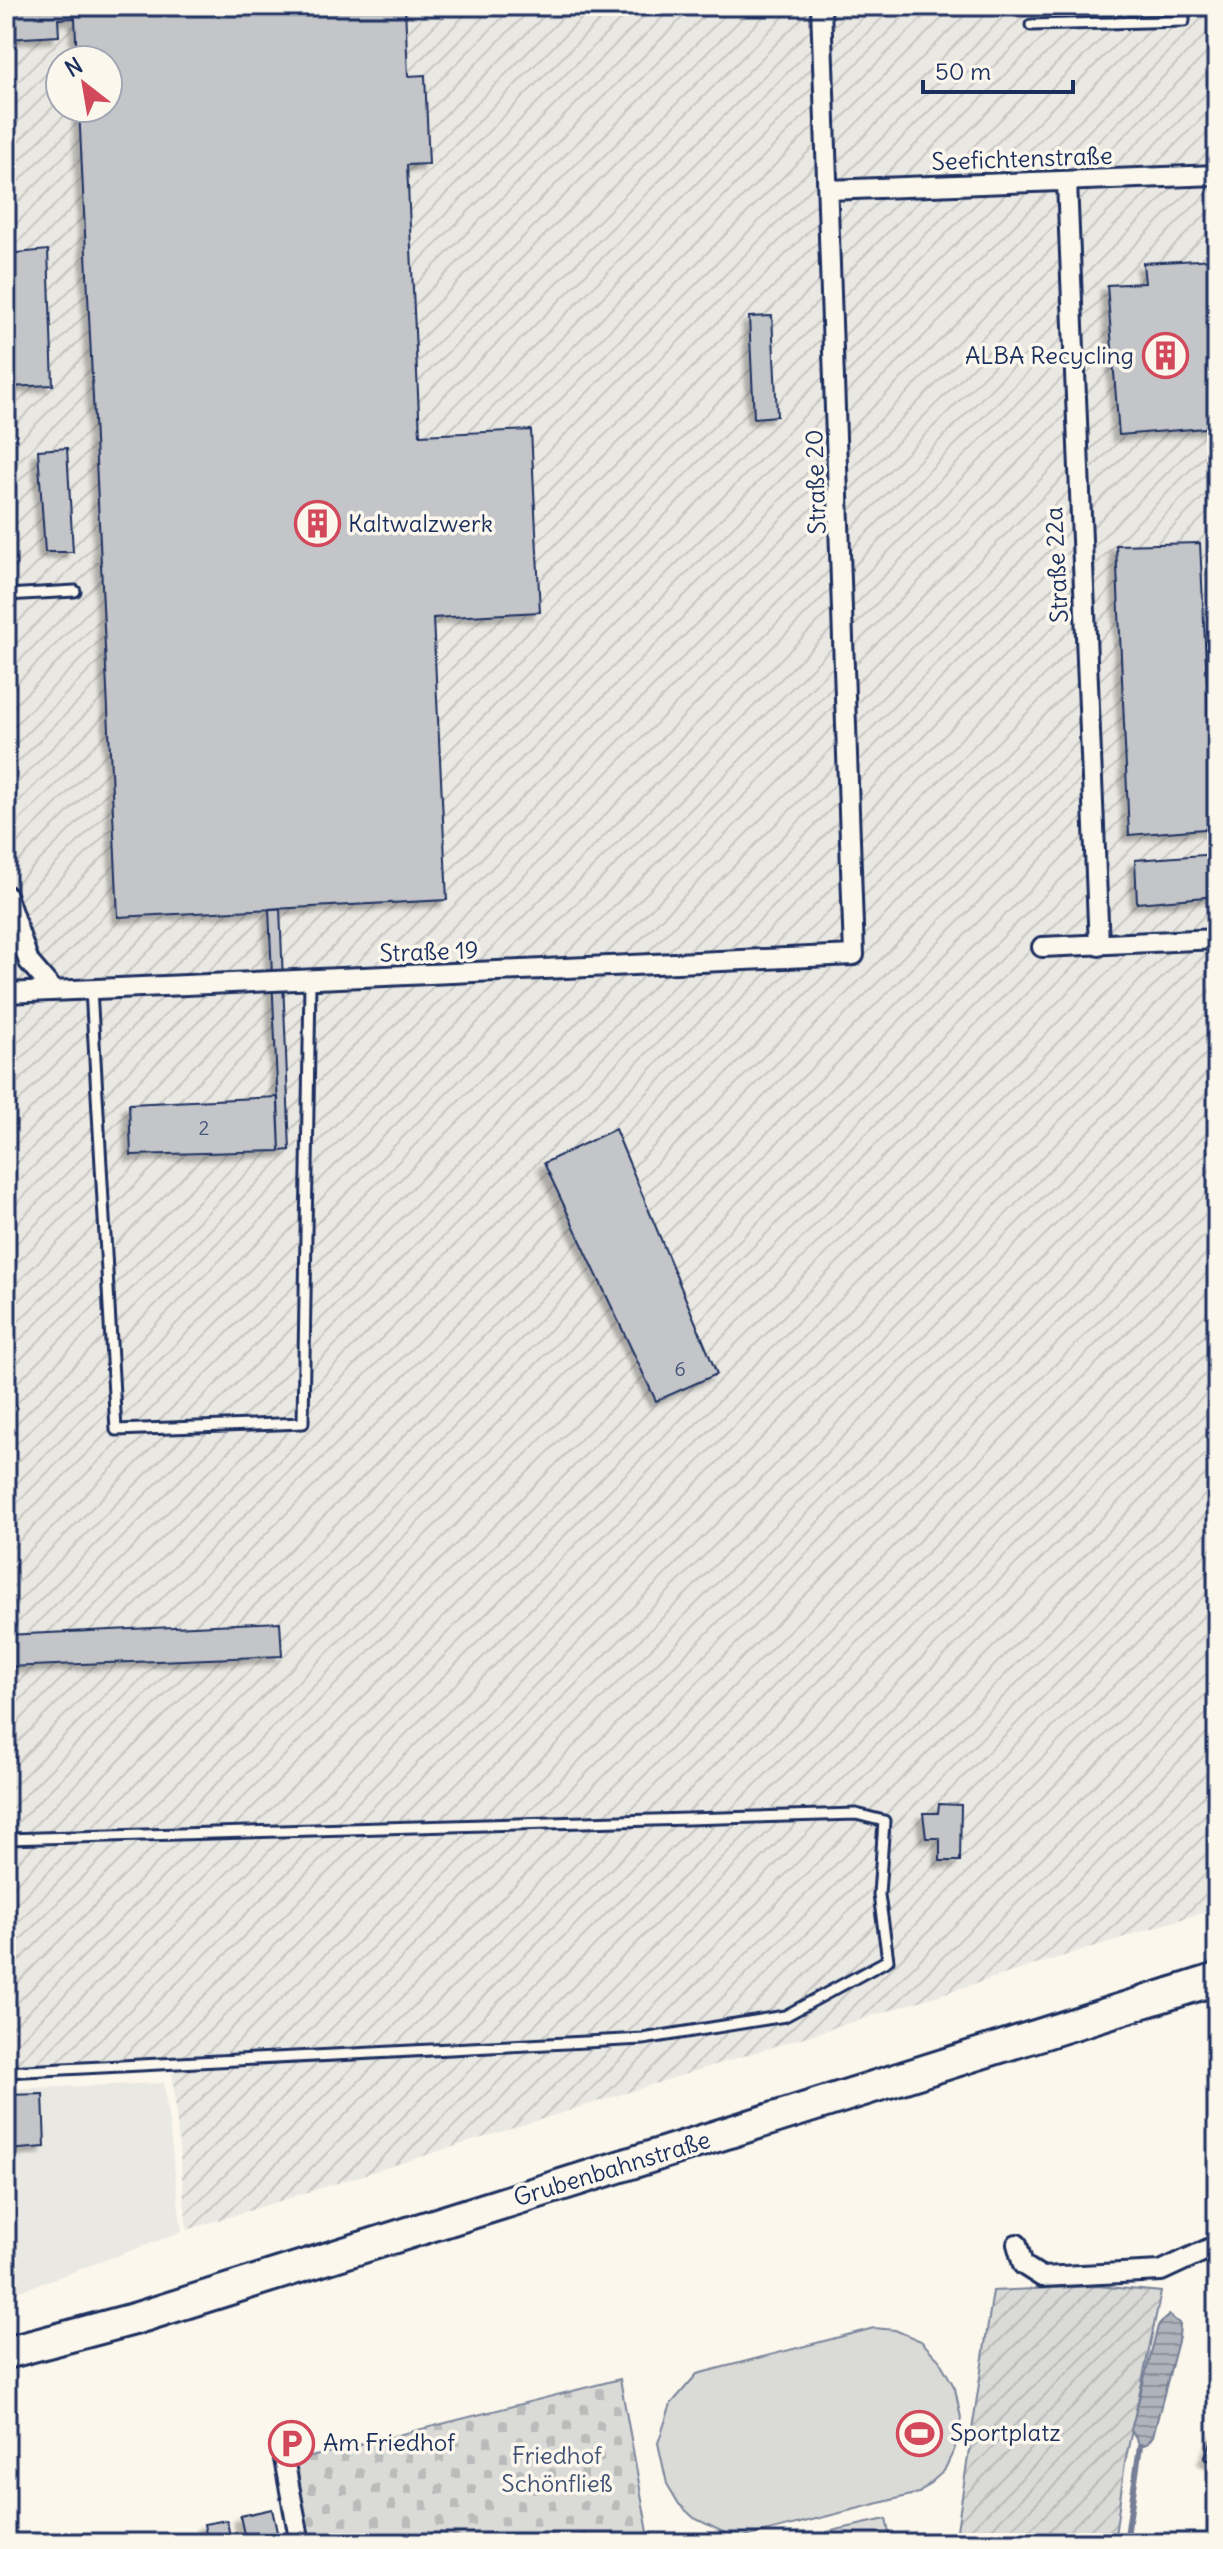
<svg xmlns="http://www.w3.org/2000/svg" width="1223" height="2549" viewBox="0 0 1223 2549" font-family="Delius,sans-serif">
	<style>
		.built { fill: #eae8e2 }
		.industrial { fill: url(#industrial-furrows); fill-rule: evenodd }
		.cemetery { fill: url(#cemetery-stones); stroke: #7a849a; stroke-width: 2 }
		.park { fill: #dadad7; stroke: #7a849a; stroke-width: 2 }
		.garden { fill: url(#garden-furrows); stroke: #7a849a; stroke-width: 2 }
		.water { fill: url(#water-rules); stroke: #747e96; stroke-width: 2 }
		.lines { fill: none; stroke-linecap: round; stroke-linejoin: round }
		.stream { stroke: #747e96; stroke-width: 6 }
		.building { fill: #c3c5c9; stroke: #1b2f5e; stroke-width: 2; filter: url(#shadow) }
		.service-casing { stroke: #1b2f5e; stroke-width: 15 }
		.minor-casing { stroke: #1b2f5e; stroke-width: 24 }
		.primary-casing { stroke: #1b2f5e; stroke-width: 36 }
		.service { stroke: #fbf7ec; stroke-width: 9 }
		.minor { stroke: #fbf7ec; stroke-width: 18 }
		.primary { stroke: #fbf7ec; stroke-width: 30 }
		.labels { text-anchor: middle; stroke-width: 7; stroke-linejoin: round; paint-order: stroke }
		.number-label { font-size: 20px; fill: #455479 }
		.street-label { font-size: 24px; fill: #1b2f5e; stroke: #fbf7ec }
		.poi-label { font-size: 24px; fill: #1b2f5e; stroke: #fbf7ec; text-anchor: start }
		.park-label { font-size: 24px; fill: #415176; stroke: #fbf7ec }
	</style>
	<defs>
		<pattern id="industrial-furrows" width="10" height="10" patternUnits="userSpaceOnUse" patternTransform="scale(2)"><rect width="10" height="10" fill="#eae8e2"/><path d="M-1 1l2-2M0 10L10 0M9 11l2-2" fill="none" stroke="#c8c7c4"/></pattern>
		<pattern id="cemetery-stones" width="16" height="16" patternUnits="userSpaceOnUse" patternTransform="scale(2)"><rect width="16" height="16" fill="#dadad7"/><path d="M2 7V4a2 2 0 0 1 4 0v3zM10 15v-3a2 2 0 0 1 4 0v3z" fill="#babbbb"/></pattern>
		<pattern id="garden-furrows" width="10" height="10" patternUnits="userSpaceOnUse" patternTransform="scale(2)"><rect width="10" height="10" fill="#dadad7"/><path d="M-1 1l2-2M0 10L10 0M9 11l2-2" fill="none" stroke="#babbbb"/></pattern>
		<pattern id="water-rules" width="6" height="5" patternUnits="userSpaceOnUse" patternTransform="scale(2)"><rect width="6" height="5" fill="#afb3bb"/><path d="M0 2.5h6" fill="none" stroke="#8e929b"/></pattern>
		<filter id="shadow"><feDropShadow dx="-6" dy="6" stdDeviation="2" flood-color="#0004"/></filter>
	</defs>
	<rect width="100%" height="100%" fill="#fbf7ec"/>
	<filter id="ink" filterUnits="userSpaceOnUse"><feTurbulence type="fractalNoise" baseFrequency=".0125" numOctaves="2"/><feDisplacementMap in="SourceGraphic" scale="16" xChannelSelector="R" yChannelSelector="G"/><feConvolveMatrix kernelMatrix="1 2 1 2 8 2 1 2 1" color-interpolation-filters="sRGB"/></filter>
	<g filter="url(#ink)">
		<!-- built -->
		<path class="built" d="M 164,2083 L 182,2232 L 6,2296 L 6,2089 Z"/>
		<!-- industrial -->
		<path class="industrial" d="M 6,6 L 1217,6 L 1217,1908 L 187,2230 L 171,2060 L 6,2065 ZM 60,60 L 108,60 L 108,108 L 60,108 Z"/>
		<!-- cemetery -->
		<path class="cemetery" d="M 620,2379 L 650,2543 L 309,2543 L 291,2462 Z"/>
		<!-- park -->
		<path class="park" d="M 874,2328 L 895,2330 L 921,2341 L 939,2360 L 955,2388 L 961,2418 L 955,2448 L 944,2471 L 919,2493 L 737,2539 L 694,2518 L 679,2504 L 667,2484 L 658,2443 L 671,2404 L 697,2374 Z
			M 886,2519 L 891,2543 L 829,2543 L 827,2532 Z"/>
		<!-- garden -->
		<path class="garden" d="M 1097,2286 L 1161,2292 L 1125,2463 L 1114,2543 L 955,2543 L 993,2291 Z"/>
		<!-- water -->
		<path class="water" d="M 1169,2315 L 1180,2324 L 1179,2337 L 1153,2436 L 1147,2444 L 1140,2446 L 1131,2430 L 1158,2326 Z"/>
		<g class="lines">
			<!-- stream -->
			<path class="stream" d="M 1126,2543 L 1140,2446"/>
		</g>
		<!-- building -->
		<path class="building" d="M 6,6 L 405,6 L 408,76 L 425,75 L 429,164 L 407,165 L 420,435 L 531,430 L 540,612 L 433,618 L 447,900 L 118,917 L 79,108 L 108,108 L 108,60 L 77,60 L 75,18 L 58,19 L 59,36 L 6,39 Z
			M 48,250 L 53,385 L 6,387 L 6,254 Z
			M 1217,259 L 1217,427 L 1119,435 L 1107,285 L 1145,283 L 1143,263 Z
			M 772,316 L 777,416 L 754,418 L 749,317 Z
			M 67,448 L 73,552 L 45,552 L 38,450 Z
			M 1200,543 L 1210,743 L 1217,743 L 1217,828 L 1129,835 L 1116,545 Z
			M 1217,854 L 1217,896 L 1137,903 L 1135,860 Z
			M 280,908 L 290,1150 L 280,1151 L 269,909 Z
			M 278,1097 L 280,1151 L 131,1155 L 129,1104 Z
			M 615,1129 L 717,1374 L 656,1401 L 544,1163 Z
			M 280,1622 L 282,1656 L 6,1667 L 6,1635 Z
			M 939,1804 L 961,1805 L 960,1861 L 940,1861 L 940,1838 L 926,1838 L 923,1813 L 938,1813 Z
			M 43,2094 L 45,2147 L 6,2150 L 6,2095 Z
			M 1217,2431 L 1217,2464 L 1204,2458 Z
			M 272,2509 L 279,2541 L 246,2543 L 240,2516 Z
			M 227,2520 L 231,2543 L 208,2543 L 204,2524 Z"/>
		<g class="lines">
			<defs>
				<path id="service" d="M 1031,25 L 1184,21 L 1184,6
					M 6,595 L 75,591
					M 91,989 L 116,1430 L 303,1423 L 310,982
					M 6,1839 L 856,1814 L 884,1821 L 879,1895 L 888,1960 L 785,2016 L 643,2039 L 6,2072"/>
				<path id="minor" d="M 1067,182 L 1099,946
					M 828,190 L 1217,175
					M 6,895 L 29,962 L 53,990
					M 1042,947 L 1217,939
					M 6,993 L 854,955 L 821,6
					M 1017,2244 L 1023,2265 L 1042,2277 L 1161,2271 L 1217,2245
					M 284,2459 L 300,2543"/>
				<path id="primary" d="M 6,2353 L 134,2319 L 1217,1979"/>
			</defs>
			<!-- service casing -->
			<use href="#service" class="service-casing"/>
			<!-- minor casing -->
			<use href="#minor" class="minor-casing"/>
			<!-- primary casing -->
			<use href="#primary" class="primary-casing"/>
			<!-- service -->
			<use href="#service" class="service"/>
			<!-- minor -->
			<use href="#minor" class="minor"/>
			<!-- primary -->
			<use href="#primary" class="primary"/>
		</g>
	</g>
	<!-- icons -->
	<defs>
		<symbol id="building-ring" viewBox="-11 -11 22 22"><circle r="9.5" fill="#fbf7ec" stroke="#d1495b" stroke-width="1.5"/><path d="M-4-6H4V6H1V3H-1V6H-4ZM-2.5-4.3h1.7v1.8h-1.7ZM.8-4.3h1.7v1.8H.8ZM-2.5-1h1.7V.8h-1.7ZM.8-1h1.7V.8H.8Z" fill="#d1495b"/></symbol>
		<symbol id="stadium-ring" viewBox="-11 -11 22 22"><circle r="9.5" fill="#fbf7ec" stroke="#d1495b" stroke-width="1.5"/><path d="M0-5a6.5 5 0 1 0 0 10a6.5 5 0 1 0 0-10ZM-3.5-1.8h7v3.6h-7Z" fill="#d1495b"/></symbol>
		<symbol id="parking-ring" viewBox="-11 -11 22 22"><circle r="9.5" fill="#fbf7ec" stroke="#d1495b" stroke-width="1.5"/><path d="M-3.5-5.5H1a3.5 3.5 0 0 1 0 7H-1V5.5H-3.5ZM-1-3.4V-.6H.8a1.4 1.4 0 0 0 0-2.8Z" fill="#d1495b"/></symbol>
	</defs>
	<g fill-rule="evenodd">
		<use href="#building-ring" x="1140" y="330" width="51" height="51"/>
		<use href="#building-ring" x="292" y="498" width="51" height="51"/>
		<use href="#stadium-ring" x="894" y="2408" width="51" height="51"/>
		<use href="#parking-ring" x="266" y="2418" width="51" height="51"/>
	</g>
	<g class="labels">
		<!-- number labels -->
		<g class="number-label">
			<text x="204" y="1135">2</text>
			<text x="680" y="1376">6</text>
		</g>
		<!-- street labels -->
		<g class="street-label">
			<text transform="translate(1022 159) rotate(-2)" y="8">Seefichtenstraße</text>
			<text transform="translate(816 482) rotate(-92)" y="8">Straße 20</text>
			<text transform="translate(1057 565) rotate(-93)" y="8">Straße 22a</text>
			<text transform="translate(429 952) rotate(-2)" y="8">Straße 19</text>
			<text transform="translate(612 2169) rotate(-17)" y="8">Grubenbahnstraße</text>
		</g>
		<!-- poi labels -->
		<g class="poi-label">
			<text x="1134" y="364" text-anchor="end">ALBA Recycling</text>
			<text x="348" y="532">Kaltwalzwerk</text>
			<text x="950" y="2441">Sportplatz</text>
			<text x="323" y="2451">Am Friedhof</text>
		</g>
		<!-- park labels -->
		<g class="park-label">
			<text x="557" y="2464">Friedhof<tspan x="557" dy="28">Schönfließ</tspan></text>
		</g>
	</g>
	<!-- margin -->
	<rect width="1223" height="2549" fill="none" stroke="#fbf7ec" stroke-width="32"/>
	<rect x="16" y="16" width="1191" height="2517" fill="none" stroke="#1b2f5e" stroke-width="3" filter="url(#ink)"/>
	<!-- north arrow -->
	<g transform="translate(84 84) rotate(329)"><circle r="38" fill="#fbf7ec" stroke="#a1a7b3" stroke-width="2"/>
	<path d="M0-6L14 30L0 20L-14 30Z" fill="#d1495b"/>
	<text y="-12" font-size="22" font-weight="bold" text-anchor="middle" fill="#1b2f5e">N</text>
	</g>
	<!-- scale -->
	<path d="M923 80v12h150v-12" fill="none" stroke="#1b2f5e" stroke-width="4"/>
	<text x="935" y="80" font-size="24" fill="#1b2f5e" stroke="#fbf7ec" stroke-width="6" paint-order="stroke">50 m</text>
</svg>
